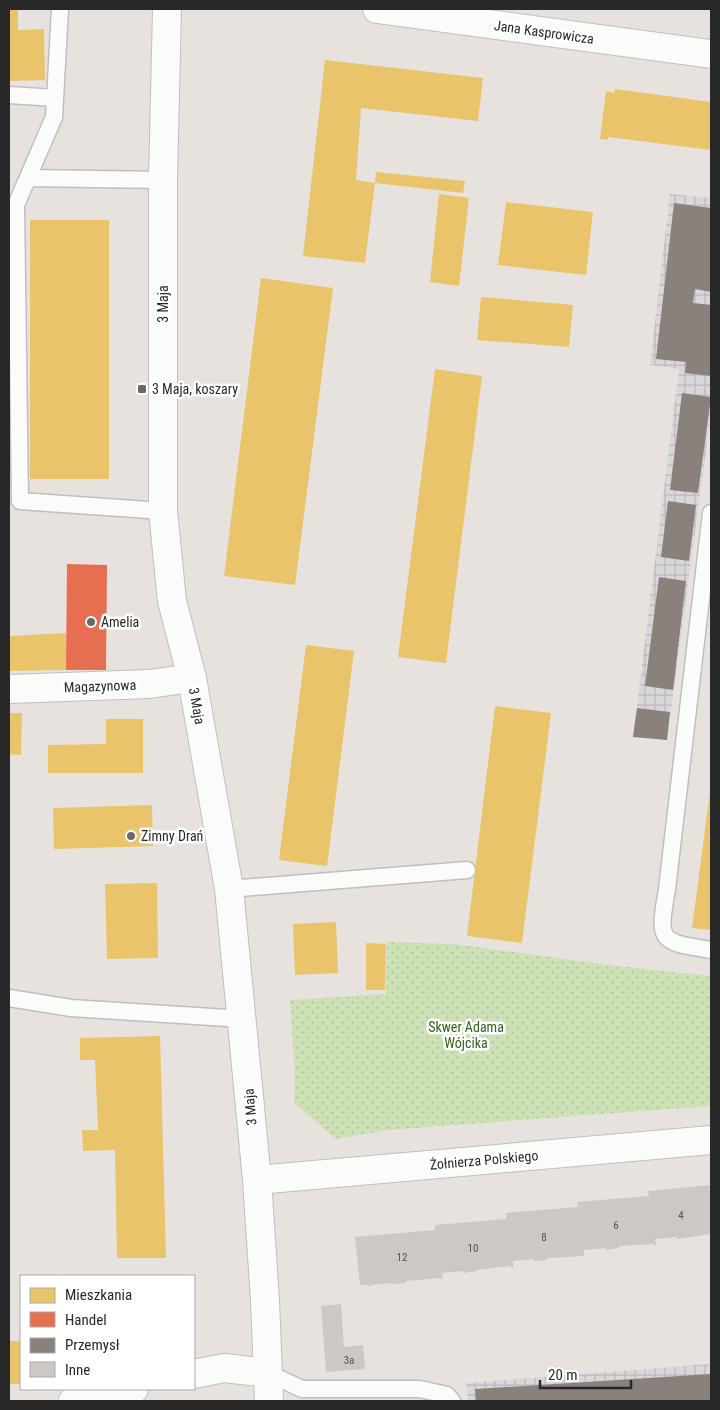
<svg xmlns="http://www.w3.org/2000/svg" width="720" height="1410" viewBox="0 0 720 1410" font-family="'Roboto Condensed',sans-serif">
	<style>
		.industrial { fill: url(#industrial-grid) }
		.green { fill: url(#green-dots) }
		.homes { fill: #e9c46a }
		.shops { fill: #e76f51 }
		.industry { fill: #8a817c }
		.building { fill: #ccc8c5 }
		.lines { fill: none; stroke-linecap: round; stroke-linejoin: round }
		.lane-casing { stroke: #c0bfbf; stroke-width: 19 }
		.street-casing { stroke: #c0bfbf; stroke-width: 30 }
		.secondary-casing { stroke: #c0bfbf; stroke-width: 30 }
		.lane { stroke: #fbfbfa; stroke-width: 16 }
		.street { stroke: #fbfbfa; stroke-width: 28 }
		.secondary { stroke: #fbfbfa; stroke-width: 28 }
		.poi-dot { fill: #6b6968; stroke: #fff; stroke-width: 2 }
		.labels { text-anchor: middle; stroke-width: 5; stroke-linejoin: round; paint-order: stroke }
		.number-label { font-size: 11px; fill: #535251 }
		.street-label { font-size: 14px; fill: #282828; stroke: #fff }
		.poi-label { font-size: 14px; fill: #282828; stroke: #fff; text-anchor: start }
		.park-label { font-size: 14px; fill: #31631a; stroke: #fff }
	</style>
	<defs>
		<pattern id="industrial-grid" width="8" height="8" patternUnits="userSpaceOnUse" patternTransform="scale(1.25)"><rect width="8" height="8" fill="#dad7da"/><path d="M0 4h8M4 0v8" fill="none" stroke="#bbb9bb"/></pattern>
		<pattern id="green-dots" width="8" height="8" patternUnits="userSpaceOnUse" patternTransform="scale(1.25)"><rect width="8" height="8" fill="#cde1b6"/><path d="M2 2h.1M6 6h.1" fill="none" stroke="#b0c19c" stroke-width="1.8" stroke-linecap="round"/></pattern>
	</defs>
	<rect width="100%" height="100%" fill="#e7e2de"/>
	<!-- industrial -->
	<path class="industrial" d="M 670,194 L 711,198 L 711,413 L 667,740 L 633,737 L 679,369 L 650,365 Z
		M 711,1364 L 711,1401 L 468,1401 L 466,1383 Z"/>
	<!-- green -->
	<path class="green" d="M 387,942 L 454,944 L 608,965 L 711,976 L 711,1106 L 388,1130 L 336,1139 L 294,1103 L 295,1076 L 290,1000 L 386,994 Z"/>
	<!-- homes -->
	<path class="homes" d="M 9,9 L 18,9 L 18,30 L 44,29 L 45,80 L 9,81 Z
		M 325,60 L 483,78 L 478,121 L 361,108 L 356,180 L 375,183 L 376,172 L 465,181 L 463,193 L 375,183 L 365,263 L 303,256 Z
		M 615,89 L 711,102 L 711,150 L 608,137 L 608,140 L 600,139 L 606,91 L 614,93 Z
		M 439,194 L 469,198 L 459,286 L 430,282 Z
		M 506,202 L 593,212 L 586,275 L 498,265 Z
		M 30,220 L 109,220 L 109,479 L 30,479 Z
		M 261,278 L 333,288 L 295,585 L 224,576 Z
		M 481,297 L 573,305 L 569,347 L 477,340 Z
		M 435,369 L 482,376 L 446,663 L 398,657 Z
		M 66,633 L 66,670 L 9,671 L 9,636 Z
		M 306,645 L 354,651 L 327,866 L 279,860 Z
		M 495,706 L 551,713 L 522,943 L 467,936 Z
		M 9,713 L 22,713 L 21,755 L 11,754 L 9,759 Z
		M 106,719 L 143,719 L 143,773 L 48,773 L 48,745 L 106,744 Z
		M 710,792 L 711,792 L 711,930 L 692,928 Z
		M 152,805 L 153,846 L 54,849 L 53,808 Z
		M 157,883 L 158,958 L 107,959 L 105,884 Z
		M 336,922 L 338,973 L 295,975 L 293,924 Z
		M 366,943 L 386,944 L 385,990 L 366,990 Z
		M 160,1036 L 166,1258 L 117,1258 L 115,1150 L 83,1151 L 82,1130 L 98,1130 L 95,1060 L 80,1060 L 80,1038 Z
		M 10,1341 L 21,1341 L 21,1384 L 10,1384 Z"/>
	<!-- shops -->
	<path class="shops" d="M 67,564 L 107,565 L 106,670 L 66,670 Z"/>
	<!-- industry -->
	<path class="industry" d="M 674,203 L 711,208 L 711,292 L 695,289 L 693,303 L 711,305 L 711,376 L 685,373 L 686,362 L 656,359 Z
		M 682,393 L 711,397 L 698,493 L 670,490 Z
		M 668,501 L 696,505 L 689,561 L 661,557 Z
		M 659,577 L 686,581 L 673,690 L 645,686 Z
		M 637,708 L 670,712 L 667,740 L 633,737 Z
		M 711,1374 L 711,1401 L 476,1401 L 475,1389 Z"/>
	<!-- building -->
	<path class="building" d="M 711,1185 L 711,1234 L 677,1239 L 676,1237 L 655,1239 L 656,1245 L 654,1246 L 654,1244 L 619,1246 L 619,1248 L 606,1250 L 606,1248 L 584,1250 L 584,1256 L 547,1258 L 547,1260 L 534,1261 L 534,1259 L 513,1261 L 513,1268 L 511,1268 L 511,1266 L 477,1270 L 477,1271 L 463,1273 L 463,1271 L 442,1273 L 443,1283 L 441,1278 L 406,1281 L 406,1283 L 393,1284 L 392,1283 L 371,1285 L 371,1286 L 369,1287 L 369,1285 L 360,1285 L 355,1237 L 435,1230 L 435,1225 L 506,1219 L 506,1213 L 578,1207 L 577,1202 L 649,1196 L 648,1191 Z
		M 341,1304 L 344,1347 L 363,1345 L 365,1369 L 326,1372 L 321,1306 Z"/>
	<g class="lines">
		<defs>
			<path id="lane" d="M 60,9 L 54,117 L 16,205 L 20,501 L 163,511
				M 9,95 L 55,98
				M 28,178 L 163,180
				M 711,513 L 667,889 C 658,941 658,942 711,950
				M 229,889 L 467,870
				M 9,998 L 71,1008 L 243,1019
				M 268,1373 L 302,1389 L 420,1389 L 447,1395 L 452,1401"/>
			<path id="street" d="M 377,9 L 711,54
				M 9,689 L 149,684 L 192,678"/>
			<path id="secondary" d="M 167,9 L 163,180 L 163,511 L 172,601 L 192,678 L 229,889 L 257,1180 L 265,1300 L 269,1401
				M 257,1180 L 711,1140
				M 194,1374 L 224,1368 L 268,1373
				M 73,1401 L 84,1401 L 134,1389"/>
		</defs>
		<!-- lane casing -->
		<use href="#lane" class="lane-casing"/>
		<!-- street casing -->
		<use href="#street" class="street-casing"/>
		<!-- secondary casing -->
		<use href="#secondary" class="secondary-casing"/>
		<!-- lane -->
		<use href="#lane" class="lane"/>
		<!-- street -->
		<use href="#street" class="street"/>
		<!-- secondary -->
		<use href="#secondary" class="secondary"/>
	</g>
	<!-- markers -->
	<g class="poi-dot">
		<rect x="137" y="384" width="10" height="10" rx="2.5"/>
		<circle cx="91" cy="622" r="5"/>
		<circle cx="131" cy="836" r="5"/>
	</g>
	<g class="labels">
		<!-- number labels -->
		<g class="number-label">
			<text x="681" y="1219">4</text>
			<text x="616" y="1229">6</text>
			<text x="544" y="1241">8</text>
			<text x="473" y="1252">10</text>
			<text x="402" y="1261">12</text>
			<text x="349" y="1364">3a</text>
		</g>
		<!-- street labels -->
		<g class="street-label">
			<text transform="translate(544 32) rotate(8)" y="5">Jana Kasprowicza</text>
			<text transform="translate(163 304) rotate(-90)" y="5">3 Maja</text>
			<text transform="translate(100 686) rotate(-2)" y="5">Magazynowa</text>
			<text transform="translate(197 706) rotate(80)" y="5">3 Maja</text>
			<text transform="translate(250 1107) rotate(-95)" y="5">3 Maja</text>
			<text transform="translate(484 1160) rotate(-5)" y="5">Żołnierza Polskiego</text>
		</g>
		<!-- poi labels -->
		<g class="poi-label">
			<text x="152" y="394">3 Maja, koszary</text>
			<text x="101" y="627">Amelia</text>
			<text x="141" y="841">Zimny Drań</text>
		</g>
		<!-- park labels -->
		<g class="park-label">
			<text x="466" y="1032">Skwer Adama<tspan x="466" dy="16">Wójcika</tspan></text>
		</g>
	</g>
	<!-- border -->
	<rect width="720" height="1410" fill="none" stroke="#282828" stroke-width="20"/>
	<!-- legend -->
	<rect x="20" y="1275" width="175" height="115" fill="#ffffff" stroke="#a9a9a9"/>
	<rect x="30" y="1288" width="25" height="15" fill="#e9c46a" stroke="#a9a9a9"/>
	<text x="65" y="1300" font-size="15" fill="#282828">Mieszkania</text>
	<rect x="30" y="1312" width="25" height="15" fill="#e76f51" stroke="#a9a9a9"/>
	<text x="65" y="1325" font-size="15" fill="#282828">Handel</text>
	<rect x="30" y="1338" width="25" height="15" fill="#8a817c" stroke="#a9a9a9"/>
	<text x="65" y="1350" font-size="15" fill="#282828">Przemysł</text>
	<rect x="30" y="1362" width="25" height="15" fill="#ccc8c5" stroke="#a9a9a9"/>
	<text x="65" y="1375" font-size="15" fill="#282828">Inne</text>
	<!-- scale -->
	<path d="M540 1380v8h91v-8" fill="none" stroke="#282828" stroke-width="2.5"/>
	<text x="548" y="1380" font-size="15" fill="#282828" stroke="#ffffff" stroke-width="4" paint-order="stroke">20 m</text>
</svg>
